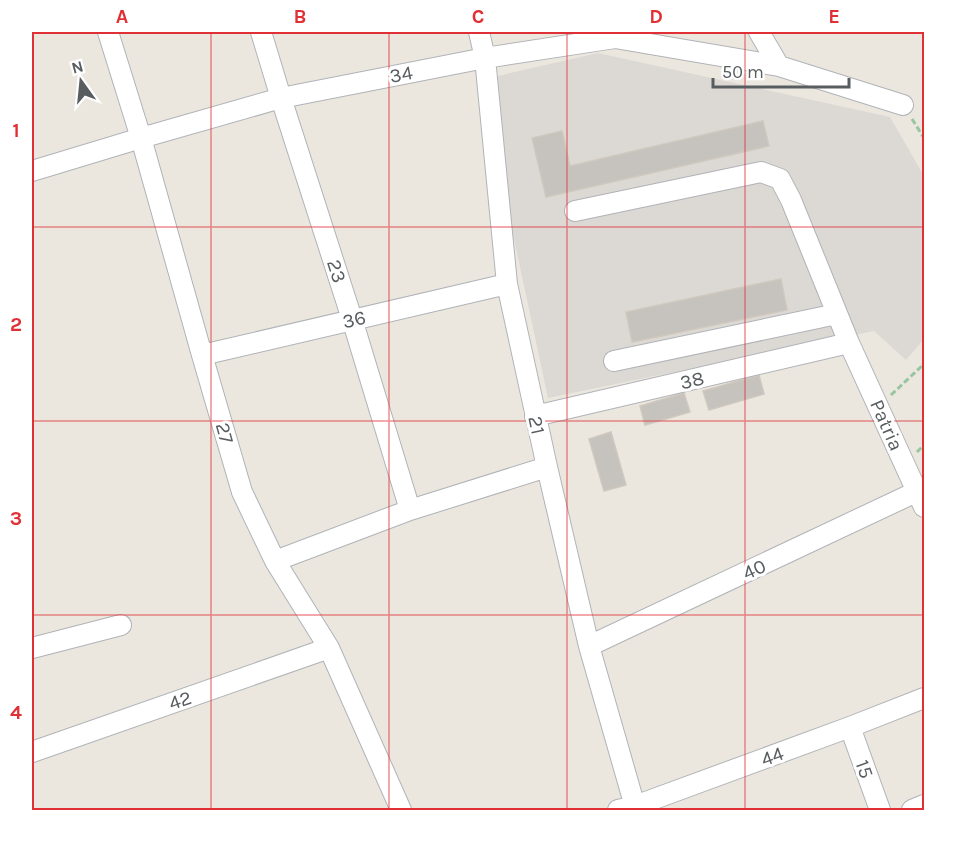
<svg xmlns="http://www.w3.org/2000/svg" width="956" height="842" viewBox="0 0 956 842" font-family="Karla,sans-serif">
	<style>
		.industrial { fill: #dcd9d4 }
		.building { fill: #c6c2bd; stroke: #cfc8be; stroke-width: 1.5 }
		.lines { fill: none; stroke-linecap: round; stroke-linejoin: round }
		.minor-casing { stroke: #b0b3b7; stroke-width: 22 }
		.path { stroke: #97c59f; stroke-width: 3; stroke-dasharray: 6 3; stroke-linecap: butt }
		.minor { stroke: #fff; stroke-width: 20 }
		.grid { fill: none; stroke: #e12f36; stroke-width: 1.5; stroke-opacity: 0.55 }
		.labels { text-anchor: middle; stroke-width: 6; stroke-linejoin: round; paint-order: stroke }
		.street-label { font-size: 20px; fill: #585d60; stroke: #fff }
		.neatline { fill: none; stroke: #e12f36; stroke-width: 2 }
		.grid-label { font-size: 20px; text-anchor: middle; font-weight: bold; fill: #e12f36 }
	</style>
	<rect width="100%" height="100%" fill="#ebe7df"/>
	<!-- industrial -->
	<path class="industrial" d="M 598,53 L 890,117 L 924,176 L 924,339 L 906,360 L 874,331 L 548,398 L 480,80 Z"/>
	<!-- building -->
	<path class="building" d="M 763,121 L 769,146 L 546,197 L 532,138 L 562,131 L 570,166 Z
		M 781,279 L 787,310 L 632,342 L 626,312 Z
		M 759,375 L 764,394 L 709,410 L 703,391 Z
		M 684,393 L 690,412 L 645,425 L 640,406 Z
		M 611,432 L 626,485 L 604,491 L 589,439 Z"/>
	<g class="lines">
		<defs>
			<path id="minor" d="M 108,32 L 141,138 L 202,355 L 242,492 L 275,561 L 329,648 L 401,810
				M 261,32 L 281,98 L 352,319 L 410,510
				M 479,32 L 485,58 L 507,284 L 547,467 L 589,646 L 636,810
				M 759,32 L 779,66 L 903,105
				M 32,171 L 141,138 L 281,98 L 485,58 L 615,38 L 779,66
				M 575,211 L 761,172 L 780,179 L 791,200 L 849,343 L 924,507
				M 202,355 L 507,284
				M 614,361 L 837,314
				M 535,416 L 849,343
				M 275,561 L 410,510 L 547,467
				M 589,646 L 918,491
				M 32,648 L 121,625
				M 850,727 L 880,810
				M 32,752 L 329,648
				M 618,810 L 635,806 L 850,727 L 924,698
				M 912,810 L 924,805"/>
		</defs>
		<!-- minor casing -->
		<use href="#minor" class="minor-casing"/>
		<!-- path -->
		<path class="path" d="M 912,119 L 924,138
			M 891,395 L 924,364
			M 917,452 L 924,445"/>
		<!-- minor -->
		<use href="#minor" class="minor"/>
	</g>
	<!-- grid -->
	<path class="grid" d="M 211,32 L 211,810M 389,32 L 389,810M 567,32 L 567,810M 745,32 L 745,810M 32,227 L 924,227M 32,421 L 924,421M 32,615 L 924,615"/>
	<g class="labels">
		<!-- street labels -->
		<g class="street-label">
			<text transform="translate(401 74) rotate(-11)" y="7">34</text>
			<text transform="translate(337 271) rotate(72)" y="7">23</text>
			<text transform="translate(354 319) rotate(-13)" y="7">36</text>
			<text transform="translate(692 380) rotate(-13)" y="7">38</text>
			<text transform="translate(537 425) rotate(78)" y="7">21</text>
			<text transform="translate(887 425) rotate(66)" y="7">Patria</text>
			<text transform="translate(225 433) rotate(74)" y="7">27</text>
			<text transform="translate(754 569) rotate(-25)" y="7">40</text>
			<text transform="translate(180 700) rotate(-19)" y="7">42</text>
			<text transform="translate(772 756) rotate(-20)" y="7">44</text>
			<text transform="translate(865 769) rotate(70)" y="7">15</text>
		</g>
	</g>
	<!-- border -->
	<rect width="956" height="842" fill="none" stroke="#ffffff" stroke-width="66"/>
	<!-- north arrow -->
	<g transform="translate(81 81) rotate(345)" stroke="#ffffff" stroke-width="4.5" paint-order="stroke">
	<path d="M0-4.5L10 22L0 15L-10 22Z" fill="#585d60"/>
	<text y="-9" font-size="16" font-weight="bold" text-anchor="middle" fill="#585d60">N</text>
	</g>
	<!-- scale -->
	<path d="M713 78v9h136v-9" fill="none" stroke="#585d60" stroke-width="3"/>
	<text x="722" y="78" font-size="18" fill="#585d60" stroke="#ffffff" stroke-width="4.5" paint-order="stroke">50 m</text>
	<rect x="33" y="33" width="890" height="776" class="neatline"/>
	<g class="grid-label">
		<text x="122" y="23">A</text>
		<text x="300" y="23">B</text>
		<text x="478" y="23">C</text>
		<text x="656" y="23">D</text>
		<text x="834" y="23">E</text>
		<text x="16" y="137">1</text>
		<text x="16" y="331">2</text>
		<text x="16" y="525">3</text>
		<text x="16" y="719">4</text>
	</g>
</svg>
